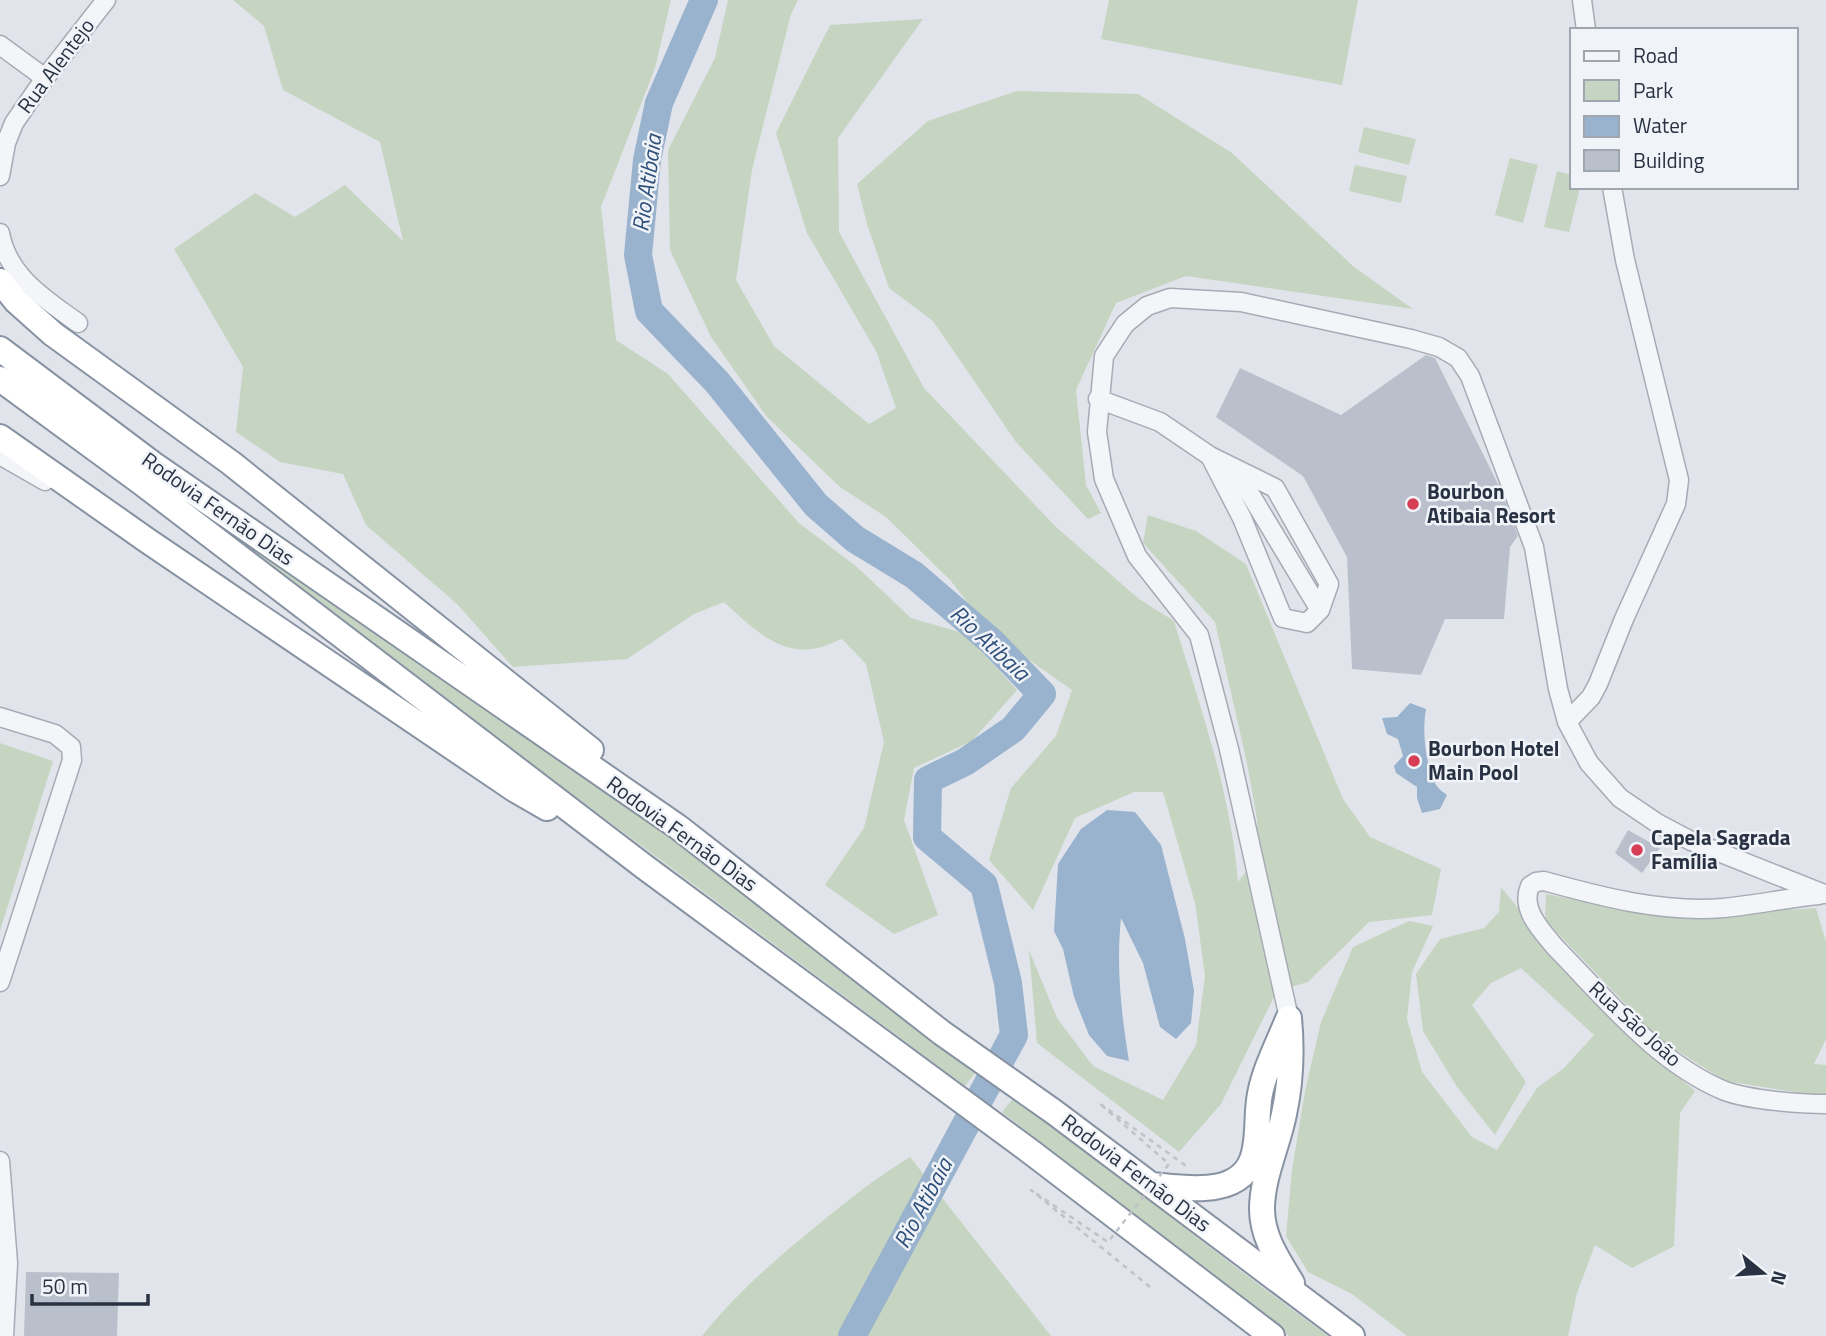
<svg xmlns="http://www.w3.org/2000/svg" width="1826" height="1336" viewBox="0 0 1826 1336" font-family="'Titillium Web',sans-serif">
	<style>
		.green { fill: #c6d5c1 }
		.water { fill: #99b2cd }
		.lines { fill: none; stroke-linecap: round; stroke-linejoin: round }
		.river { stroke: #99b2cd; stroke-width: 28 }
		.building { fill: #bac0cb }
		.minor-casing { stroke: #a6abb5; stroke-width: 21 }
		.highway-casing { stroke: #8792a2; stroke-width: 28 }
		.minor { stroke: #f4f5f8; stroke-width: 18 }
		.highway { stroke: #fff; stroke-width: 24 }
		.path-bridge { stroke: #bfc2c9; stroke-width: 2.5; stroke-dasharray: 5 5; stroke-linecap: butt }
		.poi-dot { fill: #d73e55; stroke: #f0f3f8; stroke-width: 2.5 }
		.labels { text-anchor: middle; stroke-width: 5; stroke-linejoin: round; paint-order: stroke }
		.street-label { font-size: 21px; fill: #283243; stroke: #f0f3f8 }
		.poi-label { font-size: 21px; font-weight: bold; fill: #283243; stroke: #f0f3f8; text-anchor: start }
		.water-label { font-size: 23px; font-style: italic; fill: #2f507a; stroke: #f0f3f8 }
	</style>
	<rect width="100%" height="100%" fill="#e1e4ea"/>
	<!-- green -->
	<path class="green" d="M 233,0 L 671,0 L 655,68 L 601,207 L 616,340 L 668,374 L 799,523 L 857,567 L 911,618 L 966,634 L 1017,690 L 972,741 L 914,768 L 904,820 L 938,915 L 894,934 L 825,885 L 864,828 L 884,742 L 866,664 L 842,639 C 836,641 829,645 821,647 C 782,659 750,626 724,602 L 694,614 L 627,659 L 513,667 L 457,604 L 366,525 L 343,474 L 280,462 L 236,432 L 243,367 L 174,249 L 255,193 L 295,217 L 345,185 L 403,241 L 380,142 L 283,90 L 264,26 Z
		M 728,0 L 798,0 L 791,14 L 752,170 L 736,280 L 774,346 L 869,424 L 896,408 L 876,351 L 807,233 L 776,133 L 830,25 L 923,19 L 838,138 L 839,232 L 924,388 L 1056,527 L 1139,599 L 1174,621 C 1200,706 1231,793 1238,882 L 1257,857 L 1257,819 L 1247,763 L 1215,622 L 1143,543 L 1148,515 L 1196,531 L 1246,564 L 1343,799 L 1370,837 L 1441,869 L 1432,915 L 1369,922 L 1308,982 L 1277,991 L 1221,1104 L 1179,1152 L 1037,1043 L 1029,950 L 1057,1018 L 1093,1066 L 1163,1100 L 1196,1045 L 1205,976 L 1195,903 L 1163,792 L 1134,792 L 1075,818 L 1033,910 L 989,860 L 1011,788 L 1056,736 L 1072,690 L 992,634 L 951,581 L 886,517 L 840,487 L 767,417 L 711,337 L 670,250 L 668,150 L 715,58 Z
		M 1109,0 L 1358,0 L 1342,85 L 1101,39 Z
		M 1017,91 L 1138,94 L 1232,153 L 1354,267 L 1413,309 L 1186,276 L 1116,303 L 1076,390 L 1086,485 L 1101,513 L 1088,519 L 1016,442 L 933,321 L 889,288 L 867,224 L 857,184 L 928,121 Z
		M 1364,127 L 1416,139 L 1409,165 L 1358,152 Z
		M 1510,158 L 1538,165 L 1523,223 L 1495,215 Z
		M 1355,165 L 1407,176 L 1401,203 L 1349,191 Z
		M 1557,171 L 1572,175 L 1572,187 L 1580,187 L 1569,232 L 1544,227 Z
		M 138,462 L 685,846 L 978,1069 L 965,1086 L 424,684 L 187,503 Z
		M 0,743 L 53,761 L 0,931 Z
		M 1501,887 L 1529,922 L 1657,1059 L 1695,1091 L 1680,1113 L 1674,1246 L 1632,1268 L 1595,1245 L 1577,1293 L 1568,1336 L 1407,1336 L 1352,1294 L 1308,1272 L 1286,1236 L 1292,1170 L 1305,1091 L 1321,1022 L 1353,947 L 1409,921 L 1433,926 L 1412,972 L 1407,1019 L 1422,1072 L 1472,1137 L 1497,1150 L 1537,1088 L 1564,1068 L 1594,1035 L 1521,968 L 1491,983 L 1472,1005 L 1526,1082 L 1495,1135 L 1457,1087 L 1423,1031 L 1416,974 L 1440,939 L 1484,928 L 1499,912 Z
		M 1546,894 L 1636,912 L 1694,916 L 1816,908 L 1826,942 L 1826,1039 L 1814,1064 L 1826,1065 L 1826,1097 L 1725,1081 L 1659,1039 L 1545,920 Z
		M 1014,1097 C 1120,1176 1222,1259 1328,1336 L 1289,1336 L 1264,1318 L 1002,1112 Z
		M 910,1157 L 1051,1336 L 702,1336 C 736,1293 777,1258 819,1224 C 848,1200 877,1177 910,1157 Z"/>
	<!-- water -->
	<path class="water" d="M 1410,703 L 1426,709 C 1422,730 1425,763 1435,783 C 1437,788 1443,792 1447,795 L 1440,809 L 1422,813 L 1417,798 L 1417,787 L 1396,773 L 1394,766 L 1403,756 L 1398,739 L 1387,734 L 1382,718 L 1397,717 Z
		M 1107,810 L 1135,812 L 1161,845 L 1185,939 L 1194,991 L 1191,1023 L 1176,1039 L 1160,1027 L 1143,963 L 1121,918 C 1116,966 1121,1012 1129,1061 L 1107,1056 L 1089,1035 L 1074,997 L 1063,949 L 1054,931 L 1058,864 L 1081,829 Z"/>
	<g class="lines">
		<!-- river -->
		<path class="river" d="M 704,0 L 659,103 L 647,160 L 638,255 L 649,311 L 717,382 L 816,505 L 855,539 L 914,575 L 992,642 L 1042,694 L 1013,729 L 965,762 L 928,780 L 927,837 L 984,885 L 1008,983 L 1014,1035 L 852,1336"/>
	</g>
	<!-- building -->
	<path class="building" d="M 1426,355 L 1435,358 L 1501,490 L 1518,536 L 1510,547 L 1504,619 L 1445,619 L 1421,675 L 1352,669 L 1347,557 L 1303,476 L 1216,417 L 1240,368 L 1341,415 Z
		M 1628,830 L 1660,848 L 1642,873 L 1615,853 Z
		M 26,1272 L 119,1273 L 117,1336 L 24,1336 Z"/>
	<g class="lines">
		<defs>
			<path id="minor" d="M 1582,0 L 1586,30
				M 0,45 L 45,78
				M 0,176 L 6,143 L 14,123 L 45,78 L 106,0
				M 0,233 C 8,277 45,299 78,323
				M 1098,399 L 1160,422 L 1210,456 L 1275,488 L 1329,584 L 1320,610 L 1307,623 L 1283,618 L 1242,518 L 1210,456
				M 0,455 L 45,481
				M 1235,469 L 1320,610
				M 0,717 L 55,734 L 71,747 L 72,760 L 0,982
				M 1567,722 L 1591,697 L 1598,684 L 1624,619 L 1676,504 L 1679,480 L 1625,260 L 1612,187
				M 1819,895 C 1787,898 1755,905 1723,908 C 1663,913 1602,897 1544,881 L 1536,882 L 1530,886 C 1520,909 1541,930 1555,947 C 1606,999 1657,1063 1725,1091 C 1750,1100 1799,1104 1826,1104
				M 1289,1018 L 1229,749 L 1199,635 L 1137,556 L 1104,479 L 1097,432 L 1104,356 L 1125,324 L 1147,306 L 1170,298 L 1241,302 L 1411,339 L 1439,347 L 1458,358 L 1470,376 L 1534,547 L 1558,689 L 1567,722 L 1589,763 L 1620,798 L 1657,823 L 1691,841 L 1824,894
				M 0,1161 L 8,1263 L 4,1336"/>
			<path id="highway" d="M 0,281 L 16,301 L 53,334 L 231,463 L 591,750
				M 0,349 L 153,464 L 678,827 L 942,1033 L 1054,1112 L 1352,1336
				M 0,379 L 142,483 L 646,868 L 1031,1152 L 1272,1336
				M 0,437 L 148,541 L 514,789 L 547,808
				M 1289,1018 C 1292,1050 1291,1082 1284,1114 C 1278,1145 1262,1177 1262,1209 C 1262,1237 1278,1260 1292,1283
				M 1153,1185 C 1185,1188 1244,1199 1254,1153 C 1259,1134 1256,1114 1260,1094 C 1265,1068 1278,1044 1288,1019"/>
		</defs>
		<!-- minor casing -->
		<use href="#minor" class="minor-casing"/>
		<!-- highway casing -->
		<use href="#highway" class="highway-casing"/>
		<!-- minor -->
		<use href="#minor" class="minor"/>
		<!-- highway -->
		<use href="#highway" class="highway"/>
		<!-- path-bridge -->
		<path class="path-bridge" d="M 1150,1287 L 1031,1190 L 1108,1242 L 1169,1164 L 1099,1103 L 1189,1168"/>
	</g>
	<!-- markers -->
	<g class="poi-dot">
		<circle cx="1413" cy="504" r="7"/>
		<circle cx="1414" cy="761" r="7"/>
		<circle cx="1637" cy="850" r="7"/>
	</g>
	<g class="labels">
		<!-- street labels -->
		<g class="street-label">
			<text transform="translate(56 66) rotate(-53)" y="7">Rua Alentejo</text>
			<text transform="translate(218 509) rotate(35)" y="7">Rodovia Fernão Dias</text>
			<text transform="translate(682 834) rotate(36)" y="7">Rodovia Fernão Dias</text>
			<text transform="translate(1635 1024) rotate(42)" y="7">Rua São João</text>
			<text transform="translate(1136 1173) rotate(37)" y="7">Rodovia Fernão Dias</text>
		</g>
		<!-- poi labels -->
		<g class="poi-label">
			<text x="1427" y="499">Bourbon<tspan x="1427" dy="24">Atibaia Resort</tspan></text>
			<text x="1428" y="756">Bourbon Hotel<tspan x="1428" dy="24">Main Pool</tspan></text>
			<text x="1651" y="845">Capela Sagrada<tspan x="1651" dy="24">Família</tspan></text>
		</g>
		<!-- water labels -->
		<g class="water-label">
			<text transform="translate(647 183) rotate(-82)" y="8">Rio Atibaia</text>
			<text transform="translate(990 643) rotate(43)" y="8">Rio Atibaia</text>
			<text transform="translate(923 1203) rotate(-62)" y="8">Rio Atibaia</text>
		</g>
	</g>
	<!-- legend -->
	<rect x="1570" y="28" width="228" height="161" fill="#f0f3f8" stroke="#a0a6b0" stroke-width="2"/>
	<rect x="1584" y="51" width="35" height="10" fill="#f4f5f8" stroke="#a0a6b0" stroke-width="2"/>
	<text x="1633" y="63" font-size="21" fill="#283243">Road</text>
	<rect x="1584" y="80" width="35" height="21" fill="#c6d5c1" stroke="#a0a6b0" stroke-width="2"/>
	<text x="1633" y="98" font-size="21" fill="#283243">Park</text>
	<rect x="1584" y="116" width="35" height="21" fill="#99b2cd" stroke="#a0a6b0" stroke-width="2"/>
	<text x="1633" y="133" font-size="21" fill="#283243">Water</text>
	<rect x="1584" y="150" width="35" height="21" fill="#bac0cb" stroke="#a0a6b0" stroke-width="2"/>
	<text x="1633" y="168" font-size="21" fill="#283243">Building</text>
	<!-- north arrow -->
	<g transform="translate(1763 1273) rotate(108)" stroke="#f0f3f8" stroke-width="5" paint-order="stroke">
	<path d="M0-5L12 26L0 18L-12 26Z" fill="#283243"/>
	<text y="-10" font-size="19" font-weight="bold" text-anchor="middle" fill="#283243">N</text>
	</g>
	<!-- scale -->
	<path d="M32 1294v10h116v-10" fill="none" stroke="#283243" stroke-width="3.5"/>
	<text x="42" y="1294" font-size="21" fill="#283243" stroke="#f0f3f8" stroke-width="5" paint-order="stroke">50 m</text>
</svg>
